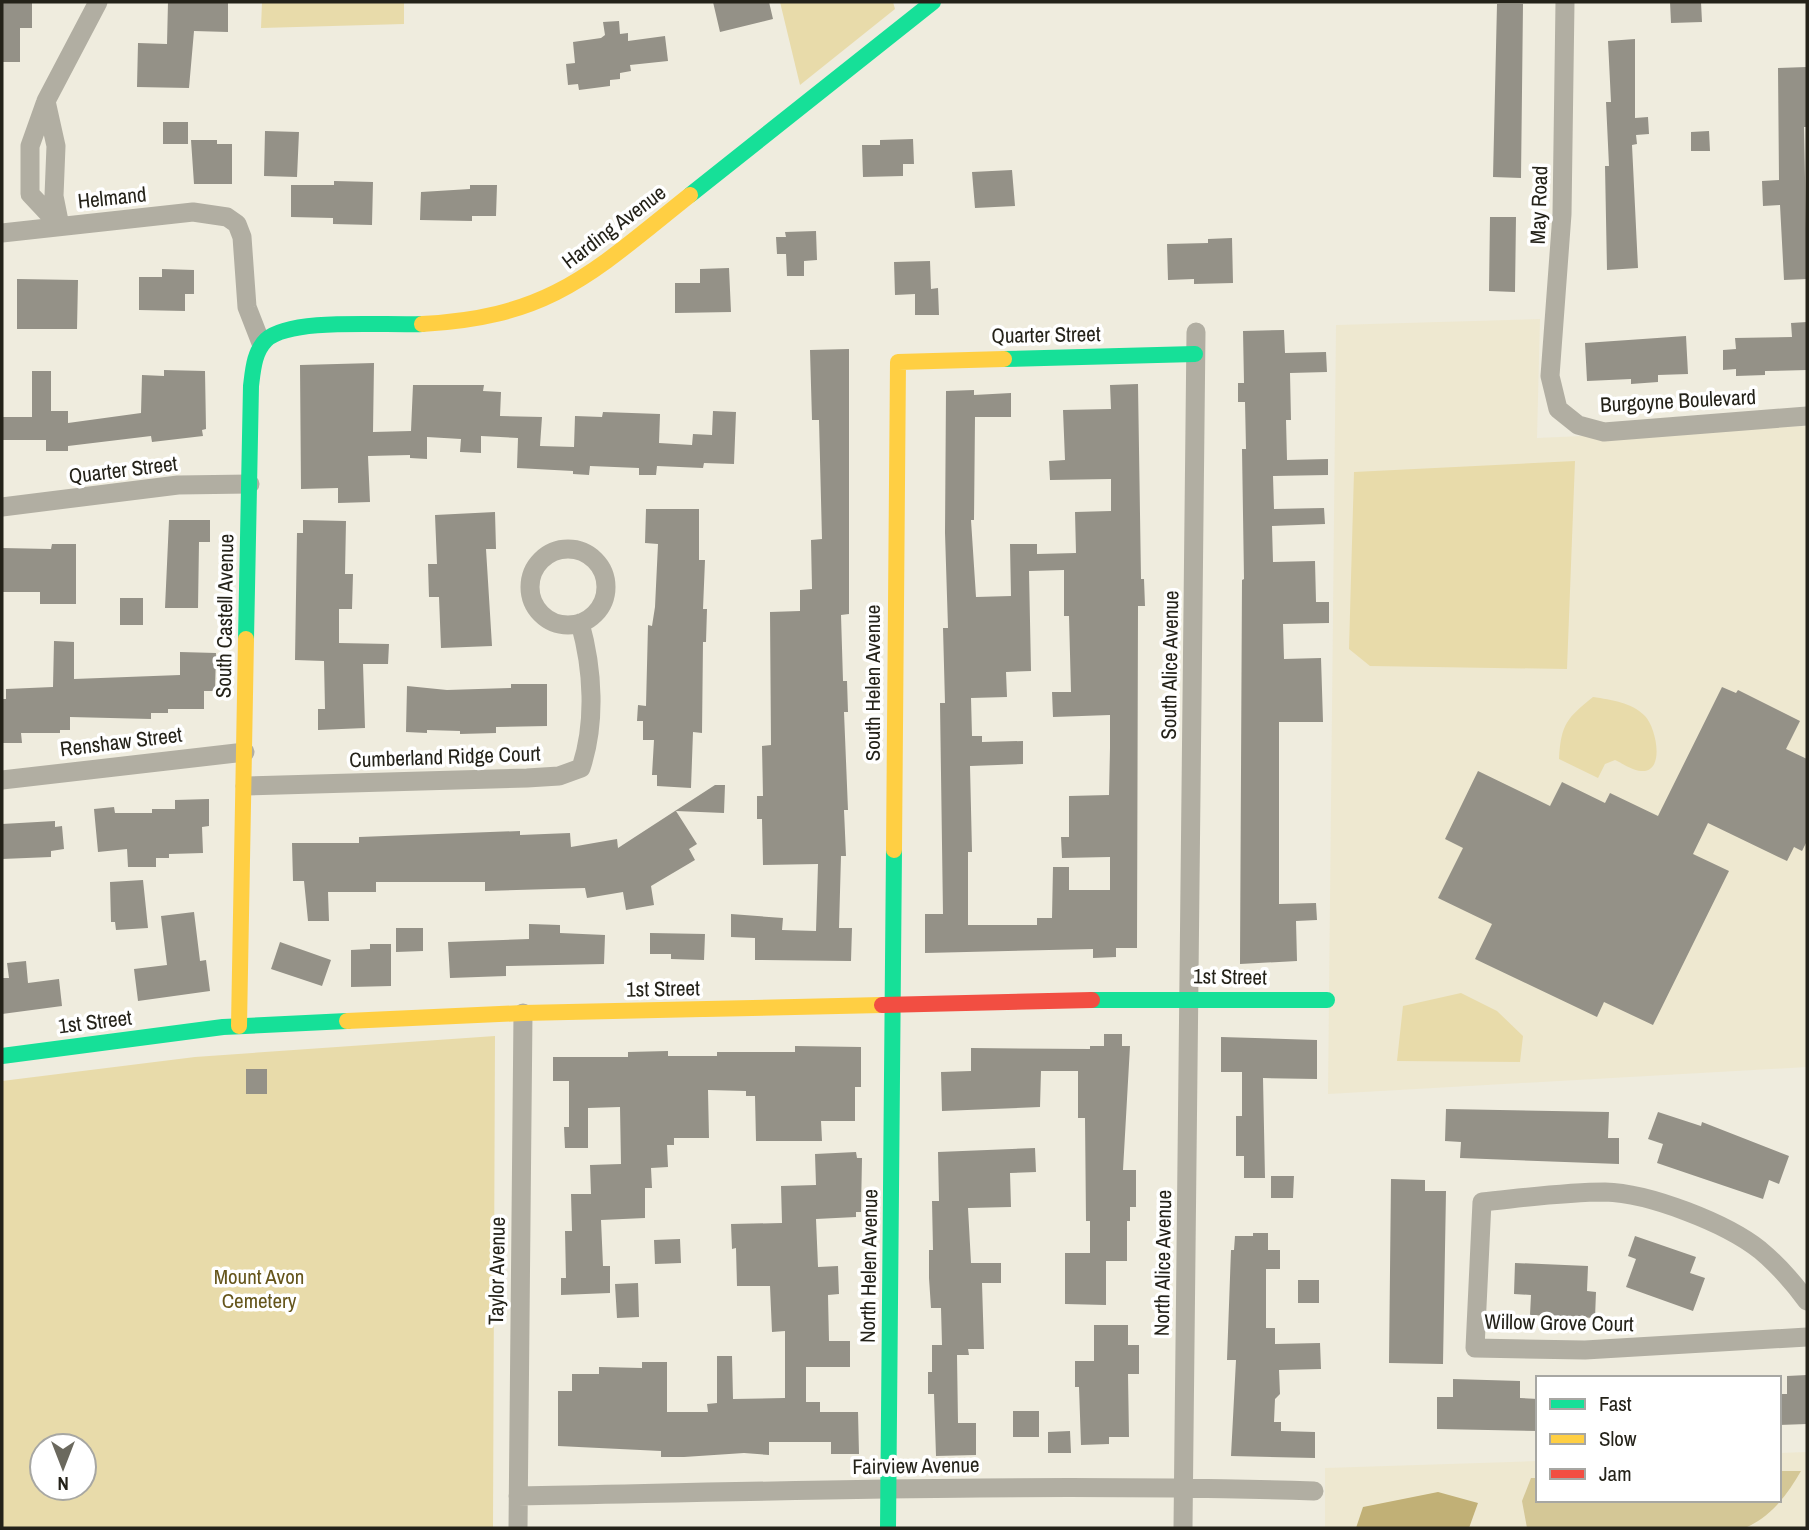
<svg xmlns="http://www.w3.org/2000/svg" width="1809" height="1530" viewBox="0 0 1809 1530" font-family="'Archivo Narrow',sans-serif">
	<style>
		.built { fill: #eee8d0 }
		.green { fill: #e8dbaa; fill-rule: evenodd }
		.forest { fill: #d4c796 }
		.water { fill: #c1b076 }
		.building { fill: #949187; fill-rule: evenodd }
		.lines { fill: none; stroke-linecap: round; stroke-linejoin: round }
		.street { stroke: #b1aea2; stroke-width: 19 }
		.fast { stroke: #16e098; stroke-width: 16 }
		.slow { stroke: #ffcf43; stroke-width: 16 }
		.jam { stroke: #f24e42; stroke-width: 16 }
		.labels { text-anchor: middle; stroke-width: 7; stroke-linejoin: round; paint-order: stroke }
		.street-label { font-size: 21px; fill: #242219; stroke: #fff }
		.park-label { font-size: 21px; fill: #65551b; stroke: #fff }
	</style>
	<rect width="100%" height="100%" fill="#efecde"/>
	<!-- built -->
	<path class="built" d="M 1540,319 L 1537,438 L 1807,426 L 1807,1067 L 1328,1094 L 1336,325 Z
		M 1807,1452 L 1807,1528 L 1325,1528 L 1325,1468 L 1538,1461 L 1538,1500 L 1779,1500 L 1779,1453 Z"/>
	<!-- green -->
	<path class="green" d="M 262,2 L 404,2 L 404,24 L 261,28 Z
		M 780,2 L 893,2 L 895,9 L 800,85 Z
		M 1575,461 L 1567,669 L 1370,666 L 1349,649 L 1354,472 Z
		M 1593,697 C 1612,700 1631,702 1645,716 C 1656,727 1666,773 1641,771 C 1633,771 1622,763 1615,760 L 1605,764 L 1598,778 L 1559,759 C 1561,724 1567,718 1593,697 Z
		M 1461,993 L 1497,1011 L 1523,1036 L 1520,1062 L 1397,1061 L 1403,1006 Z
		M 495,1036 L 493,1528 L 2,1528 L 2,1081 L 195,1057 ZM 42,1446 L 84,1446 L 84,1488 L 42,1488 Z"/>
	<!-- forest -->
	<path class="forest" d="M 1779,1471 L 1801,1471 C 1787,1495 1771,1517 1745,1528 L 1527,1528 L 1522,1501 L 1531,1478 L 1538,1478 L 1538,1500 L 1779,1500 Z"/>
	<!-- water -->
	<path class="water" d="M 1438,1492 L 1478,1503 L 1469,1528 L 1356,1528 L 1363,1507 Z"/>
	<!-- building -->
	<path class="building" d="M 2,2 L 32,2 L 32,28 L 20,28 L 20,62 L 2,62 Z
		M 168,2 L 228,2 L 228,32 L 194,31 L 189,88 L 137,87 L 138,43 L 167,44 Z
		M 713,2 L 769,2 L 773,19 L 720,32 Z
		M 1670,2 L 1701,2 L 1702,22 L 1671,23 Z
		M 1497,4 L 1523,4 L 1521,178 L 1493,177 Z
		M 619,21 L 620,34 L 628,33 L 628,41 L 665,36 L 668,61 L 630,65 L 631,71 L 620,73 L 620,79 L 610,80 L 610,86 L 579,90 L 578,84 L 568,85 L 566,64 L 575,63 L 573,42 L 601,38 L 605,35 L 603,22 Z
		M 1635,39 L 1635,118 L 1648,117 L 1649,134 L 1636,135 L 1637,144 L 1632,145 L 1638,268 L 1607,270 L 1605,166 L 1609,166 L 1606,102 L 1611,102 L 1608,41 Z
		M 1807,67 L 1807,127 L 1804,127 L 1807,279 L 1784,280 L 1780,205 L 1763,206 L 1762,181 L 1779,180 L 1778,68 Z
		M 163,122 L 188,122 L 188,144 L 163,144 Z
		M 265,131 L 299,132 L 297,177 L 264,176 Z
		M 1709,131 L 1710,151 L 1691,151 L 1691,132 Z
		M 913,139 L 914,164 L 903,164 L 903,176 L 863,177 L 862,145 L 880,145 L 880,140 Z
		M 191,140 L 217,140 L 217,144 L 232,144 L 232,184 L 194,184 Z
		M 1012,170 L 1015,206 L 975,208 L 972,172 Z
		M 334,181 L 373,182 L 372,225 L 333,224 L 333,218 L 291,217 L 291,185 L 334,185 Z
		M 470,185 L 497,185 L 496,216 L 472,216 L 472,221 L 420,220 L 421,192 L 470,189 Z
		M 1490,217 L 1516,217 L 1515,292 L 1489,291 Z
		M 816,231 L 817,260 L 804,261 L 804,276 L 787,276 L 786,254 L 777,254 L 776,237 L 786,237 L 785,232 Z
		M 1232,238 L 1233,283 L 1194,284 L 1194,279 L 1168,280 L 1167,244 L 1208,243 L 1208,239 Z
		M 930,261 L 931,289 L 938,288 L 939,315 L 915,315 L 915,294 L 895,295 L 894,262 Z
		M 729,268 L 731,312 L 675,313 L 675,283 L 700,283 L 700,269 Z
		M 162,269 L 194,270 L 194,294 L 185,294 L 185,311 L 139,310 L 139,277 L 162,277 Z
		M 17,279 L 78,280 L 77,329 L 17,329 Z
		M 1807,322 L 1807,370 L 1765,371 L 1765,375 L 1736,376 L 1736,369 L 1723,370 L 1723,350 L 1736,349 L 1735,338 L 1792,337 L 1791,323 Z
		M 1284,330 L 1285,353 L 1326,352 L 1327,372 L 1290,373 L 1291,420 L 1286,420 L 1287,460 L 1328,459 L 1328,475 L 1273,476 L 1274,509 L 1324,508 L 1325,524 L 1272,526 L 1273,562 L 1315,561 L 1316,602 L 1329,602 L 1329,623 L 1283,624 L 1284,659 L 1321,658 L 1323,722 L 1279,722 L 1279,904 L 1316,903 L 1317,920 L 1296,921 L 1297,961 L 1240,964 L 1242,580 L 1244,579 L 1242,449 L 1246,449 L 1245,402 L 1238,402 L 1238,383 L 1244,383 L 1243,331 Z
		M 1686,336 L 1688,374 L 1658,375 L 1658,382 L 1631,384 L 1631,379 L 1587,381 L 1585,343 Z
		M 849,349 L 849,614 L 841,615 L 843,681 L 847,681 L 848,712 L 844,712 L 848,810 L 844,810 L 846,856 L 841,856 L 839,928 L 852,928 L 851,961 L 755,960 L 755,938 L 731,937 L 731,914 L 783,918 L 782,930 L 816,931 L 818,864 L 763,865 L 762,819 L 757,819 L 757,796 L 763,796 L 762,746 L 771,745 L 770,612 L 800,611 L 800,590 L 812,589 L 811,540 L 822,539 L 819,420 L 812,420 L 810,350 Z
		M 374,363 L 373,432 L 411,431 L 413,385 L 484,385 L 483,391 L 501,392 L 500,416 L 542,417 L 540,446 L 574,447 L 575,416 L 602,417 L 603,412 L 660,414 L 659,443 L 692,445 L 693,434 L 712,435 L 713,411 L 736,412 L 734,464 L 704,463 L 703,468 L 657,466 L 656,475 L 639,475 L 639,468 L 590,466 L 589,475 L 573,474 L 573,471 L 517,468 L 518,438 L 481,436 L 481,453 L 460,452 L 461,439 L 427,437 L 427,459 L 410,458 L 410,455 L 368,456 L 370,502 L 338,503 L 338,488 L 301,489 L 300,365 Z
		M 164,370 L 205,371 L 206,429 L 202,430 L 203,436 L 152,442 L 151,436 L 68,446 L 68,451 L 46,451 L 46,440 L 2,440 L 2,417 L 32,417 L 32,371 L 51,371 L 51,411 L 68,411 L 68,423 L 141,413 L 142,375 L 164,376 Z
		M 1138,384 L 1141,579 L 1144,579 L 1145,606 L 1138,606 L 1137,948 L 1116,948 L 1116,957 L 1093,958 L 1093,949 L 925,953 L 925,914 L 943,914 L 940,703 L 945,703 L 943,628 L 948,628 L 945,533 L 946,391 L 974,390 L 974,395 L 1011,393 L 1011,417 L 975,417 L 974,520 L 971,520 L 976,597 L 1011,596 L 1010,544 L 1037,544 L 1037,554 L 1076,553 L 1075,512 L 1111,511 L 1111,479 L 1050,480 L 1049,461 L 1065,460 L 1063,410 L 1111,409 L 1110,385 ZM 1064,570 L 1064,616 L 1069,616 L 1071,692 L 1052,692 L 1053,717 L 1110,715 L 1110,748 L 1109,795 L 1069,796 L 1069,837 L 1061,837 L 1062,858 L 1110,857 L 1110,890 L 1069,890 L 1069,867 L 1053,867 L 1052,918 L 1037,918 L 1037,925 L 968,925 L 968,852 L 972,852 L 970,766 L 1023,764 L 1023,741 L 982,742 L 982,736 L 972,736 L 971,698 L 1007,697 L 1006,672 L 1031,671 L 1029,571 Z
		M 646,509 L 699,509 L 699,560 L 705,560 L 703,609 L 707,609 L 706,642 L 703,642 L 702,733 L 693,732 L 691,788 L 657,786 L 657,775 L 652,775 L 654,740 L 643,740 L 643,721 L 637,721 L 638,705 L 646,706 L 648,625 L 652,626 L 655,607 L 658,544 L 645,543 Z
		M 495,512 L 496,549 L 486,549 L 492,646 L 441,648 L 439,597 L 429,597 L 428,564 L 437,564 L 435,515 Z
		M 169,520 L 210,520 L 210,542 L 199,542 L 198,608 L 165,608 Z
		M 303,520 L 346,521 L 345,574 L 353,574 L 352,609 L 339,609 L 339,643 L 389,644 L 388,664 L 363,664 L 365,728 L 318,730 L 318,709 L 325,709 L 324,661 L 295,660 L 297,533 L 303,533 Z
		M 52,544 L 76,544 L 76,604 L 40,604 L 40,592 L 2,592 L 2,548 L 51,549 Z
		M 120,598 L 143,598 L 143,625 L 120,625 Z
		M 54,641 L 74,642 L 74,679 L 180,675 L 180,652 L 216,653 L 215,691 L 204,691 L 204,709 L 168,709 L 168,713 L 151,713 L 151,719 L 70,717 L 70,730 L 60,730 L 60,733 L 21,733 L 22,743 L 2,743 L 2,699 L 6,699 L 6,689 L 53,687 Z
		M 511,684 L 547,684 L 547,726 L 496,727 L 496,733 L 460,734 L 460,731 L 427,730 L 427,733 L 406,732 L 407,686 L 447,690 L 511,688 Z
		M 1722,687 L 1736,693 L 1738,690 L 1800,721 L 1786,749 L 1807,759 L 1807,841 L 1802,851 L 1794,847 L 1787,861 L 1708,823 L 1693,854 L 1729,871 L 1653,1025 L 1604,1002 L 1597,1017 L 1475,959 L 1492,924 L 1438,898 L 1463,848 L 1445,839 L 1478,771 L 1550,806 L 1562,782 L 1605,803 L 1610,793 L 1658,816 Z
		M 715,785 L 725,785 L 724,813 L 676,811 L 697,844 L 689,849 L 695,860 L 651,886 L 654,905 L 626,910 L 623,892 L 587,898 L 585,888 L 485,891 L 485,882 L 376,882 L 376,892 L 328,892 L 329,921 L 308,921 L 304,881 L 293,881 L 292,843 L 359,843 L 359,837 L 520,831 L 520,835 L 570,833 L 571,847 L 617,839 L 618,848 Z
		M 209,799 L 209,826 L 202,827 L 203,853 L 169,854 L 169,858 L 156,858 L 156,867 L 128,867 L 127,849 L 98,852 L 94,809 L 114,807 L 115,813 L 152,813 L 152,809 L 175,809 L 175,800 Z
		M 55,821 L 55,827 L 62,826 L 64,849 L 51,851 L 51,857 L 2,859 L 2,824 Z
		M 143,880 L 148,928 L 116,930 L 115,922 L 111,922 L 110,882 Z
		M 194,912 L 200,961 L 206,960 L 210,991 L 138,1001 L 134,969 L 167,965 L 161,916 Z
		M 529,924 L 560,925 L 560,933 L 605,935 L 604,964 L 506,966 L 506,976 L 450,978 L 448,942 L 529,939 Z
		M 396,928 L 423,928 L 423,951 L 396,952 Z
		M 650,933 L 705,934 L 704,960 L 671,959 L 671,954 L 650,954 Z
		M 280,942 L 331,960 L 322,986 L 271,969 Z
		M 370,944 L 391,944 L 391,986 L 351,987 L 351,950 L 370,949 Z
		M 26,961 L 28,983 L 59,979 L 62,1006 L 2,1014 L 2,978 L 9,978 L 7,963 Z
		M 1104,1034 L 1122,1034 L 1122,1046 L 1130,1046 L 1123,1170 L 1136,1170 L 1136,1207 L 1130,1207 L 1130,1221 L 1127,1221 L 1127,1261 L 1106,1261 L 1106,1305 L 1065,1304 L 1065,1253 L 1090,1253 L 1090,1221 L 1086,1221 L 1085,1118 L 1078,1118 L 1078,1071 L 1041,1071 L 1040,1107 L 942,1111 L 941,1072 L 971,1071 L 971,1048 L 1090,1049 L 1090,1046 L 1104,1046 Z
		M 1221,1037 L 1317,1040 L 1317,1079 L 1263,1078 L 1265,1178 L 1244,1178 L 1244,1156 L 1236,1156 L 1236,1116 L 1242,1116 L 1242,1072 L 1221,1072 Z
		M 795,1046 L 861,1047 L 861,1087 L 855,1087 L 855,1121 L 821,1121 L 822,1141 L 756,1141 L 755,1096 L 746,1096 L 746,1091 L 708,1090 L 709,1138 L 674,1138 L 674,1145 L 667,1145 L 668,1167 L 651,1168 L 652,1188 L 645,1188 L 645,1218 L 601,1220 L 603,1266 L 610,1266 L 610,1293 L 561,1295 L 561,1278 L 566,1278 L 565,1231 L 572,1231 L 571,1194 L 591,1194 L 590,1165 L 621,1164 L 620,1107 L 588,1108 L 588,1148 L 565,1148 L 564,1127 L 569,1127 L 569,1081 L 553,1081 L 553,1057 L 628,1057 L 628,1052 L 668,1051 L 668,1056 L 717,1056 L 717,1052 L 795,1052 Z
		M 246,1069 L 267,1069 L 267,1094 L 246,1094 Z
		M 1446,1109 L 1609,1112 L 1608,1138 L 1619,1138 L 1619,1164 L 1460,1158 L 1461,1142 L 1445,1141 Z
		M 1658,1112 L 1701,1126 L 1702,1122 L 1789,1156 L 1779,1184 L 1769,1180 L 1763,1199 L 1657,1163 L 1663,1144 L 1648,1139 Z
		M 1035,1148 L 1036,1172 L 1010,1173 L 1011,1207 L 968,1208 L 971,1263 L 1001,1263 L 1001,1283 L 982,1283 L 984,1349 L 968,1349 L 969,1355 L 957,1355 L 958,1423 L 976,1423 L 976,1455 L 936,1456 L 934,1394 L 928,1394 L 928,1372 L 932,1372 L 932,1345 L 942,1345 L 941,1308 L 931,1308 L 929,1278 L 929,1250 L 933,1250 L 932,1201 L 939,1201 L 938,1152 Z
		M 856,1152 L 857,1158 L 862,1158 L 861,1212 L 856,1212 L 856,1217 L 816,1219 L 818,1267 L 838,1266 L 839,1294 L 828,1295 L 829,1341 L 850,1341 L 850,1367 L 806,1367 L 806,1402 L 820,1402 L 820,1412 L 858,1412 L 859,1454 L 831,1454 L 831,1442 L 769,1442 L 769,1455 L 744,1453 L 684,1457 L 661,1457 L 661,1451 L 558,1446 L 558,1391 L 572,1391 L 572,1374 L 599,1374 L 599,1367 L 642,1368 L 642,1362 L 667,1362 L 667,1412 L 708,1412 L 707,1404 L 717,1403 L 717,1356 L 732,1356 L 733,1399 L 785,1398 L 785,1331 L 772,1332 L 770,1286 L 737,1286 L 736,1248 L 732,1249 L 731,1224 L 782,1223 L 781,1186 L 816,1185 L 815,1154 Z
		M 1271,1176 L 1294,1176 L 1293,1198 L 1271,1198 Z
		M 1391,1179 L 1425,1180 L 1425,1191 L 1446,1191 L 1443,1364 L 1389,1363 Z
		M 1253,1233 L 1268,1233 L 1268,1250 L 1280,1250 L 1280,1269 L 1266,1269 L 1266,1328 L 1275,1328 L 1275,1344 L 1320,1343 L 1321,1369 L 1279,1370 L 1280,1394 L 1275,1399 L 1274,1422 L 1281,1422 L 1281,1431 L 1315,1432 L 1315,1458 L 1231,1456 L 1236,1360 L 1227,1360 L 1231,1250 L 1234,1250 L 1235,1236 L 1253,1236 Z
		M 1635,1236 L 1696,1257 L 1690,1273 L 1705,1278 L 1693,1311 L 1626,1287 L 1636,1259 L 1628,1256 Z
		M 680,1239 L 681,1263 L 655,1264 L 654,1240 Z
		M 1515,1263 L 1588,1266 L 1587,1291 L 1596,1292 L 1595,1318 L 1530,1315 L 1531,1295 L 1514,1294 Z
		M 1298,1280 L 1319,1280 L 1319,1303 L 1298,1303 Z
		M 638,1283 L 639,1317 L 617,1318 L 615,1284 Z
		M 1094,1325 L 1128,1325 L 1128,1345 L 1139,1345 L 1139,1374 L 1128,1374 L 1129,1437 L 1109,1437 L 1109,1444 L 1081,1445 L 1079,1387 L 1075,1387 L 1075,1361 L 1094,1361 Z
		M 1807,1375 L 1807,1424 L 1779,1425 L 1779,1394 L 1787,1394 L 1787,1376 Z
		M 1453,1379 L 1520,1381 L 1520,1398 L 1538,1399 L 1538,1431 L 1437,1429 L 1437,1397 L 1453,1397 Z
		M 1013,1411 L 1039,1411 L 1039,1437 L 1013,1437 Z
		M 1070,1431 L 1071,1453 L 1048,1453 L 1048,1432 Z"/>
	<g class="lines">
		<!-- street -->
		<path class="street" d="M 1565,2 L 1562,214 L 1550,376 L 1558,409 L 1578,425 L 1604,432 L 1807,416
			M 46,101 L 56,146 L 54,196 L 60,226 L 30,194 L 30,146 Z
			M 46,101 L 98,2
			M 2,233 L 193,212 L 227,217 L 237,224 L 242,237 L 247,307 L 261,343
			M 2,507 L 178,485 L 250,484
			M530 587a38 38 0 1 1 76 0a38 38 0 1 1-76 0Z
			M 2,780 L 245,752
			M 245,786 L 527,778 L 559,776 L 581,768 C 596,723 593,669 580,623
			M 1807,1301 C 1793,1282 1778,1265 1760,1250 C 1726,1223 1649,1193 1605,1192 C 1564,1192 1522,1198 1482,1202 L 1475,1348 L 1585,1350 L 1807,1337
			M 518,1496 C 784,1491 1049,1483 1314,1491
			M 518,1528 L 523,1013
			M 1183,1528 L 1196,332"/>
		<!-- fast -->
		<path class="fast" d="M 690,195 L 933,2
			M 1004,359 L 1195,354
			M 246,639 L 251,386 C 253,370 254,352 266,340 C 291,317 386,326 422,324
			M 1092,1000 L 1327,1000
			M 2,1056 L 223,1027 L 347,1021
			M 888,1528 L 894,850"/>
		<!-- slow -->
		<path class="slow" d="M 422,324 C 552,317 593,272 690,195
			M 894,850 L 898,362 L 1004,359
			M 347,1021 L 523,1013 L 882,1005
			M 239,1026 L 246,639"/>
		<!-- jam -->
		<path class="jam" d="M 882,1005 L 1092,1000"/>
	</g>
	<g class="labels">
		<!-- street labels -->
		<g class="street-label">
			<text transform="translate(112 198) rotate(-6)" y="7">Helmand</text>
			<text transform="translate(1539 205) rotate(-88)" y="7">May Road</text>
			<text transform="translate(614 227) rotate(-37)" y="7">Harding Avenue</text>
			<text transform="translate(1046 335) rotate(-1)" y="7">Quarter Street</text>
			<text transform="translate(1678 401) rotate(-3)" y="7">Burgoyne Boulevard</text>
			<text transform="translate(123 470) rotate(-7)" y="7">Quarter Street</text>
			<text transform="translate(225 616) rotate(-89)" y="7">South Castell Avenue</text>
			<text transform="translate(1170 665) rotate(-89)" y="7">South Alice Avenue</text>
			<text transform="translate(873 683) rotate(-90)" y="7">South Helen Avenue</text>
			<text transform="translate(121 742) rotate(-7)" y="7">Renshaw Street</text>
			<text transform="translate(445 757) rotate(-2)" y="7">Cumberland Ridge Court</text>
			<text transform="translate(1230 977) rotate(1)" y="7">1st Street</text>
			<text transform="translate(663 989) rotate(-1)" y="7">1st Street</text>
			<text transform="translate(95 1022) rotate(-7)" y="7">1st Street</text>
			<text transform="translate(1163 1263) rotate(-89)" y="7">North Alice Avenue</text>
			<text transform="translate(869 1266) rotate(-89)" y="7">North Helen Avenue</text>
			<text transform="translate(497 1271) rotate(-89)" y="7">Taylor Avenue</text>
			<text transform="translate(1559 1323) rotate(1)" y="7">Willow Grove Court</text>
			<text transform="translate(916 1466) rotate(-1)" y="7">Fairview Avenue</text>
		</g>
		<!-- park labels -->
		<g class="park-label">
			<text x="259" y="1284">Mount Avon<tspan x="259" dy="24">Cemetery</tspan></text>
		</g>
	</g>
	<!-- border -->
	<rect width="1809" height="1530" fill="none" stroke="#242219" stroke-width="7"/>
	<!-- legend -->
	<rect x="1536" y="1376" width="245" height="126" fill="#ffffff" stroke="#a7a7a3" stroke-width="2"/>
	<rect x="1550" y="1399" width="35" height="10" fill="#16e098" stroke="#a7a7a3" stroke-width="2"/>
	<text x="1599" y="1411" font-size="21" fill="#242219">Fast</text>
	<rect x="1550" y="1434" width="35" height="10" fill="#ffcf43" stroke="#a7a7a3" stroke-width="2"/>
	<text x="1599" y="1446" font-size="21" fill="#242219">Slow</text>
	<rect x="1550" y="1469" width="35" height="10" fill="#f24e42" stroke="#a7a7a3" stroke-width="2"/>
	<text x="1599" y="1481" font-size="21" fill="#242219">Jam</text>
	<!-- north arrow -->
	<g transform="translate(63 1467) rotate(180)"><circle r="33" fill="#ffffff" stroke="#a7a7a3" stroke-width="2"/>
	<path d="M0-5L12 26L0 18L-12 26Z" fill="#6b695e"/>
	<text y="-10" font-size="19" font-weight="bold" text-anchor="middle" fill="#242219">N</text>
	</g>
</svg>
